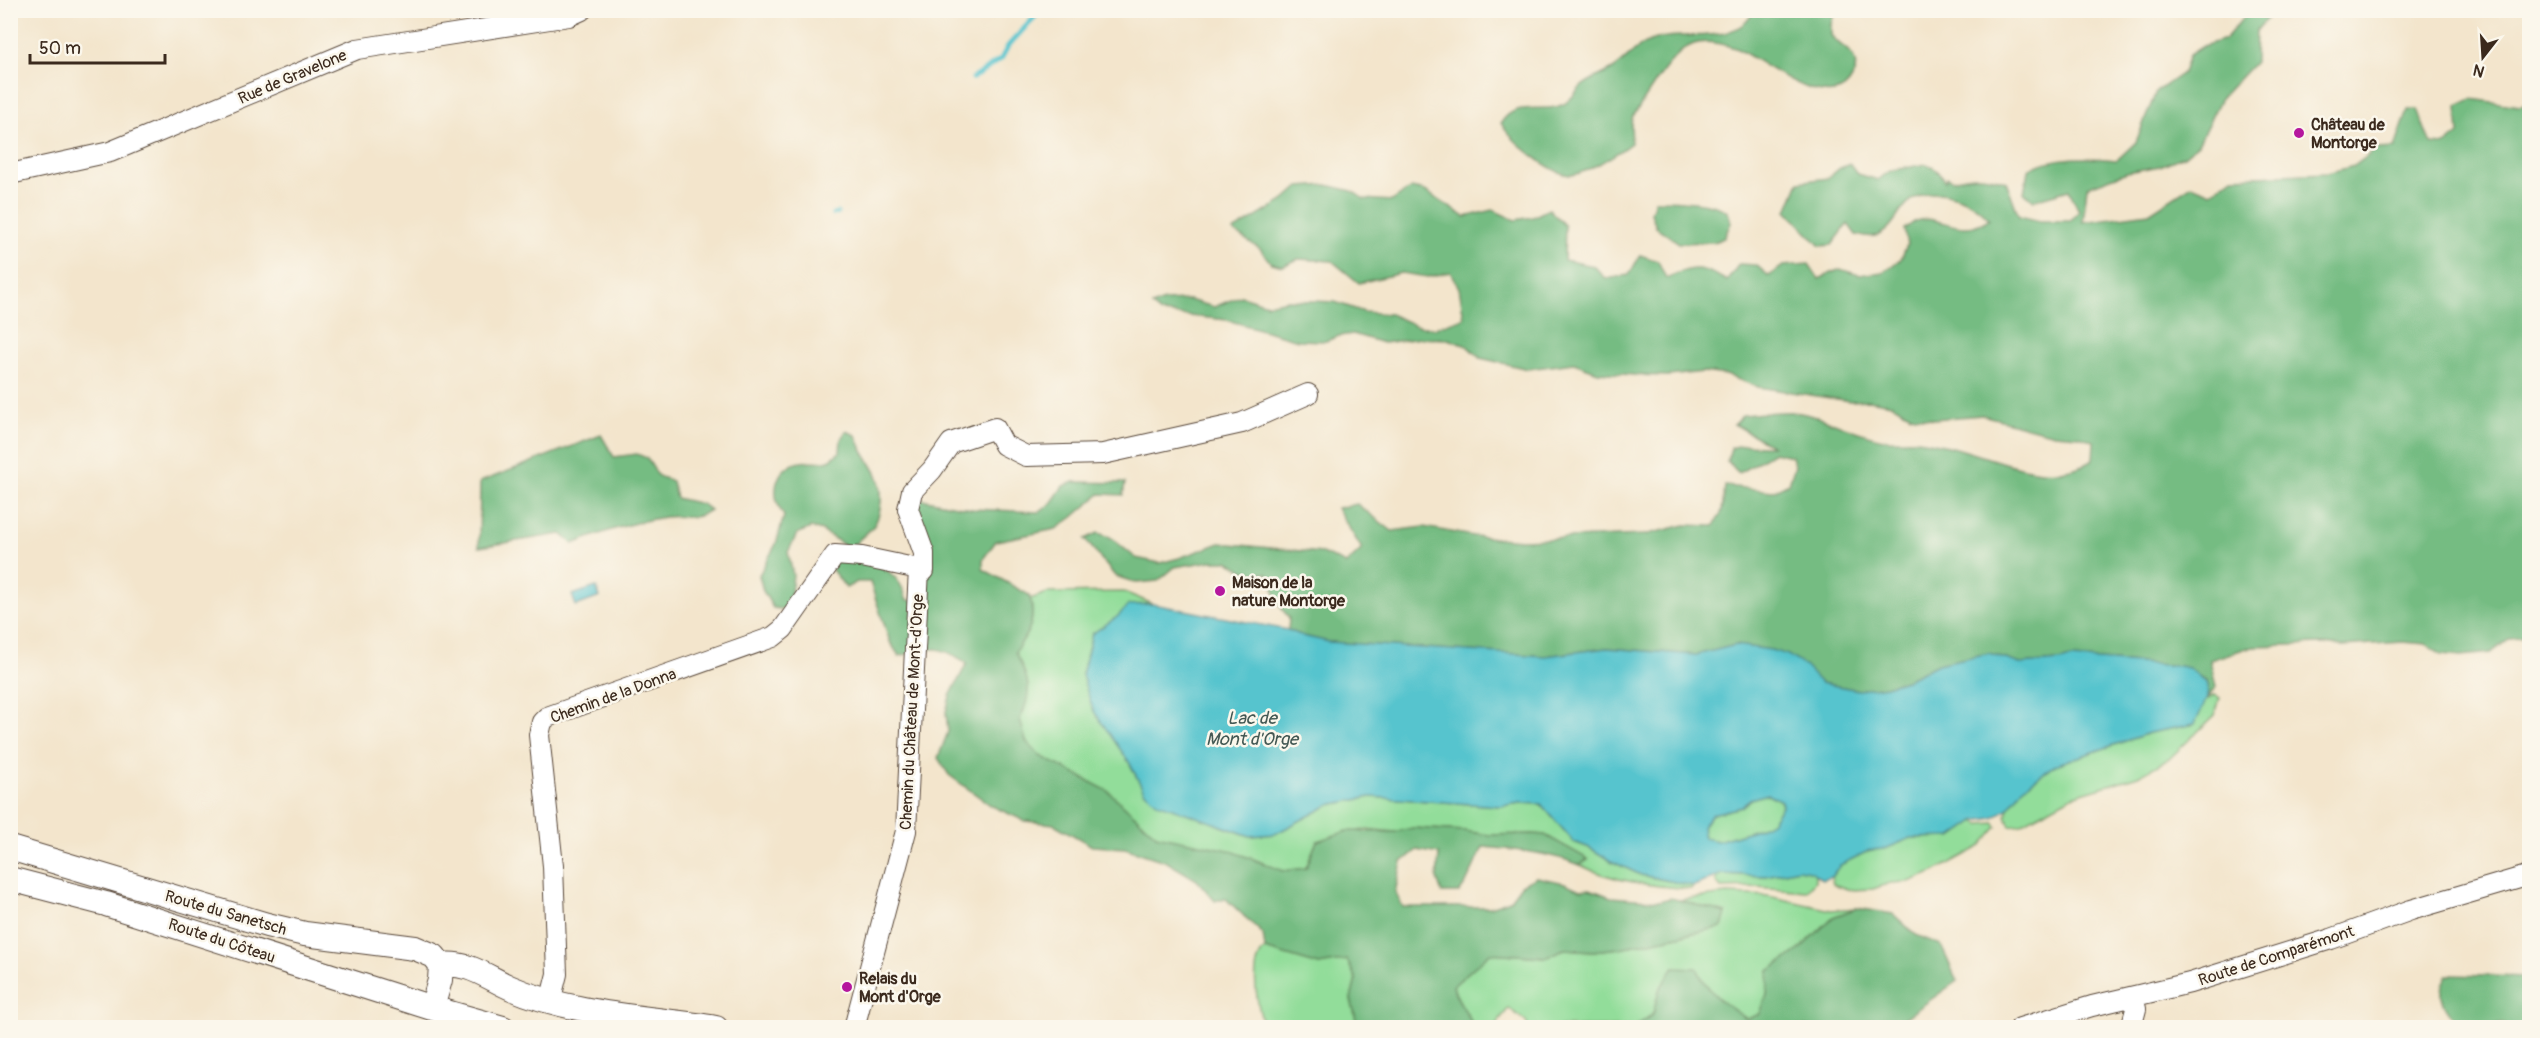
<svg xmlns="http://www.w3.org/2000/svg" width="2540" height="1038" viewBox="0 0 2540 1038" font-family="Pangolin,sans-serif">
	<style>
		.green { fill: #92dd9a; stroke: #66845c; stroke-width: 1.5 }
		.forest { fill: #75bc82; stroke: #587350; stroke-width: 1.5 }
		.water { fill: #57c4ce; stroke: #497776; stroke-width: 1.5; fill-rule: evenodd }
		.lines { fill: none; stroke-linecap: round; stroke-linejoin: round }
		.stream { stroke: #57c4ce; stroke-width: 5 }
		.minor-casing { stroke: #574638; stroke-width: 22 }
		.tertiary-casing { stroke: #574638; stroke-width: 26 }
		.minor { stroke: #fff; stroke-width: 20 }
		.tertiary { stroke: #fff; stroke-width: 24 }
		.poi-dot { fill: #b5179e; stroke: #fbf7ec; stroke-width: 2 }
		.labels { text-anchor: middle; stroke-width: 5; stroke-linejoin: round; paint-order: stroke }
		.street-label { font-size: 16px; fill: #3b2a1e; stroke: #fbf7ec }
		.poi-label { font-size: 16px; font-weight: bold; fill: #3b2a1e; stroke: #fbf7ec; text-anchor: start }
		.water-label { font-size: 18px; font-style: italic; fill: #435853; stroke: #fbf7ec }
	</style>
	<rect width="100%" height="100%" fill="#fbf7ec"/>
	<filter id="ink" filterUnits="userSpaceOnUse"><feTurbulence type="fractalNoise" baseFrequency=".0167" numOctaves="2"/><feDisplacementMap in="SourceGraphic" scale="12" xChannelSelector="R" yChannelSelector="G"/><feConvolveMatrix kernelMatrix="1 2 1 2 8 2 1 2 1" color-interpolation-filters="sRGB"/></filter>
	<filter id="wash" filterUnits="userSpaceOnUse"><feTurbulence type="fractalNoise" baseFrequency=".008" numOctaves="4" result="noise"/><feDisplacementMap in="SourceGraphic" scale="24" xChannelSelector="R" yChannelSelector="G"/><feGaussianBlur stdDeviation="1.35" result="paint"/><feColorMatrix in="noise" values="0 0 0 0 0 0 0 0 0 0 0 0 0 0 0 0 0 1.4 0 .05"/><feComposite in="paint" operator="in"/></filter>
	<g filter="url(#wash)">
		<rect width="100%" height="100%" fill="#f3e5cc"/>
		<!-- green -->
		<path class="green" d="M 1124,592 L 1153,604 L 1129,605 L 1117,617 L 1092,634 L 1082,675 L 1108,731 L 1129,762 L 1144,791 L 1218,825 L 1250,836 L 1275,834 L 1329,805 L 1371,797 L 1499,806 L 1520,803 L 1541,804 L 1574,842 L 1590,848 L 1611,861 L 1641,875 L 1694,886 L 1691,889 C 1653,886 1614,882 1580,865 L 1588,860 L 1544,835 L 1532,834 L 1489,835 L 1464,831 L 1413,828 L 1395,832 L 1367,829 L 1317,841 L 1306,868 L 1283,871 L 1251,858 L 1156,835 L 1108,791 L 1040,756 L 1025,741 L 1020,719 C 1033,693 1027,677 1015,652 C 1027,635 1037,620 1030,599 L 1047,593 Z
			M 2214,695 L 2220,698 L 2215,715 L 2169,759 L 2138,776 L 2072,796 L 2021,824 L 2010,826 L 2006,816 L 2008,808 L 2023,788 L 2055,765 L 2149,733 L 2194,724 L 2202,704 Z
			M 1768,794 L 1781,801 L 1782,806 L 1771,823 L 1760,828 L 1718,841 L 1704,838 L 1702,827 L 1712,814 L 1742,807 L 1750,799 Z
			M 1975,821 L 1980,824 L 1995,823 L 1997,827 L 1980,847 L 1934,872 L 1909,882 L 1890,883 L 1873,889 L 1850,890 L 1833,884 L 1831,877 L 1840,865 L 1870,850 L 1885,849 L 1911,838 L 1952,837 Z
			M 1798,869 L 1811,871 L 1815,874 L 1815,881 L 1806,891 L 1757,887 L 1721,888 L 1716,882 L 1716,876 L 1722,874 L 1766,876 Z
			M 1727,894 L 1768,896 L 1831,910 L 1857,908 L 1833,917 L 1799,950 L 1769,971 L 1767,995 L 1760,1014 L 1747,1019 C 1725,1005 1708,992 1696,968 L 1659,990 L 1653,1014 L 1635,1027 L 1527,1027 L 1527,1023 L 1509,1008 L 1500,1019 L 1497,1027 L 1469,1027 L 1472,1024 C 1467,1010 1456,1001 1453,986 L 1490,953 L 1544,957 L 1565,949 L 1593,951 L 1620,948 L 1722,927 L 1725,913 L 1679,900 Z
			M 1265,949 L 1319,965 L 1347,960 L 1356,979 L 1351,999 L 1356,1019 L 1361,1027 L 1264,1027 C 1258,1008 1248,964 1265,949 Z"/>
		<!-- forest -->
		<path class="forest" d="M 1754,11 L 1835,11 L 1831,24 L 1831,35 C 1837,45 1852,49 1855,62 C 1857,69 1854,76 1849,83 C 1825,115 1758,57 1735,48 C 1723,44 1706,40 1694,44 C 1670,52 1648,96 1633,116 C 1629,124 1633,134 1631,143 C 1620,152 1584,175 1570,175 C 1551,174 1509,139 1501,123 C 1516,98 1543,115 1564,104 C 1571,100 1576,92 1581,87 C 1591,78 1602,76 1613,69 C 1634,55 1638,40 1667,37 C 1697,33 1737,43 1754,11 Z
			M 2249,11 L 2273,11 L 2256,31 L 2255,62 L 2221,98 L 2198,144 L 2184,156 L 2160,166 L 2127,172 L 2087,187 L 2083,222 L 2149,213 L 2192,185 L 2211,193 L 2232,177 L 2327,173 L 2354,166 L 2377,149 L 2395,148 L 2408,110 L 2417,110 L 2431,144 L 2445,145 L 2459,134 L 2457,106 L 2472,99 L 2519,106 L 2529,104 L 2529,636 L 2510,638 L 2491,653 L 2461,656 L 2442,654 L 2426,644 L 2403,642 L 2343,646 L 2322,644 L 2253,646 L 2210,660 L 2216,687 L 2207,698 L 2208,684 L 2206,680 L 2179,666 L 2071,658 L 2060,661 L 2020,664 L 1989,653 L 1938,664 L 1909,679 L 1886,686 L 1859,690 L 1821,683 L 1771,650 L 1736,645 L 1696,655 L 1607,648 L 1545,656 L 1329,642 L 1303,636 L 1288,630 L 1289,618 L 1279,605 L 1268,574 L 1244,571 L 1228,561 L 1211,561 L 1175,567 L 1158,581 L 1137,583 L 1115,576 L 1085,539 L 1098,533 L 1110,537 L 1136,558 L 1160,563 L 1179,558 L 1220,543 L 1322,553 L 1346,564 L 1362,549 L 1337,508 L 1357,504 L 1392,531 L 1424,527 L 1473,536 L 1522,540 L 1644,535 L 1685,525 L 1714,526 L 1722,511 L 1725,486 L 1773,491 L 1789,483 L 1795,466 L 1791,456 L 1774,452 L 1739,473 L 1727,461 L 1731,448 C 1748,442 1755,447 1772,446 L 1734,424 L 1743,415 C 1759,414 1777,411 1793,412 C 1827,416 1855,435 1889,440 C 1898,441 1908,439 1917,440 C 1927,441 1938,444 1948,446 C 1994,457 2049,488 2093,460 L 2094,441 L 2079,436 L 2054,434 L 1982,415 L 1934,419 L 1911,415 L 1892,404 L 1869,400 L 1850,401 L 1758,387 L 1726,375 L 1703,372 L 1669,376 L 1634,375 L 1598,372 L 1574,363 L 1528,369 L 1480,358 L 1467,346 L 1448,339 L 1421,338 L 1383,343 L 1353,334 L 1339,336 L 1326,341 L 1298,340 L 1227,320 L 1161,313 L 1152,306 L 1164,301 L 1189,300 L 1214,307 L 1241,296 L 1267,304 L 1288,300 L 1335,302 L 1364,312 L 1390,314 L 1417,326 L 1434,328 L 1464,318 L 1459,288 L 1450,272 L 1428,277 L 1401,273 L 1359,283 L 1332,261 L 1298,259 L 1283,266 L 1271,263 L 1260,249 L 1233,231 L 1283,201 L 1299,187 L 1327,185 L 1352,191 L 1364,199 L 1392,201 L 1411,188 L 1425,191 L 1465,217 L 1493,210 L 1515,220 L 1533,217 L 1549,209 L 1565,226 L 1564,260 L 1594,266 L 1606,279 L 1629,275 L 1640,255 L 1658,261 L 1666,278 C 1694,266 1700,265 1727,281 L 1739,264 L 1756,265 L 1769,276 L 1783,266 L 1809,264 L 1819,279 L 1840,269 L 1859,275 L 1883,272 L 1901,259 L 1907,245 L 1904,229 C 1908,227 1912,223 1916,221 C 1940,212 1957,240 1989,219 C 1972,197 1931,182 1907,204 C 1897,214 1893,228 1879,235 C 1873,238 1863,236 1856,235 L 1848,224 L 1832,245 L 1820,246 L 1787,211 L 1799,182 L 1828,178 L 1840,168 L 1850,164 L 1858,174 L 1878,180 L 1890,171 L 1926,164 L 1937,170 L 1946,181 L 1947,177 L 1953,180 C 1973,174 1986,175 2006,181 L 2019,216 L 2040,221 L 2070,221 L 2079,211 L 2069,190 L 2034,200 L 2024,193 L 2028,170 C 2053,155 2089,157 2117,160 L 2136,142 L 2156,92 L 2183,73 L 2189,55 L 2203,46 L 2225,39 Z
			M 1655,200 C 1670,200 1719,201 1728,213 C 1730,216 1730,219 1731,223 L 1724,238 L 1714,242 L 1679,243 L 1656,227 L 1651,213 Z
			M 846,431 L 856,435 C 865,464 883,468 881,502 C 880,510 879,517 875,524 C 867,535 857,538 850,551 C 873,563 901,571 906,599 L 917,603 L 921,535 L 916,498 L 972,509 L 1039,512 L 1050,505 L 1063,486 L 1074,482 L 1125,483 L 1123,495 L 1100,494 L 1072,518 L 1056,529 L 996,541 L 983,559 L 983,569 L 1029,595 C 1037,620 1029,632 1015,652 C 1029,680 1034,690 1020,719 L 1026,741 L 1040,756 L 1108,791 L 1156,835 L 1229,850 L 1283,871 L 1306,868 L 1317,841 L 1347,831 L 1395,832 L 1413,828 L 1464,831 L 1489,835 L 1532,834 L 1545,835 L 1588,859 L 1580,865 C 1549,852 1516,850 1483,847 L 1466,883 L 1459,893 L 1442,893 L 1437,879 L 1439,854 L 1417,850 L 1402,862 L 1395,892 L 1403,907 L 1490,907 L 1510,900 L 1521,885 L 1536,877 L 1565,883 L 1580,890 L 1590,889 L 1611,897 L 1659,901 L 1671,898 L 1726,913 L 1722,927 L 1620,948 L 1593,951 L 1564,949 L 1545,957 L 1490,953 L 1453,986 C 1456,1001 1467,1010 1472,1024 L 1469,1027 L 1361,1027 L 1356,1020 L 1351,999 L 1356,979 L 1347,960 L 1319,965 L 1265,949 L 1263,934 L 1225,898 L 1215,901 L 1197,880 L 1167,862 L 1125,848 L 1092,846 L 1054,824 L 1025,821 L 992,806 L 949,775 L 938,758 L 948,732 L 946,712 L 950,696 L 967,663 C 935,643 935,648 899,656 L 890,642 L 870,582 L 857,582 L 846,588 L 832,570 L 843,544 L 822,531 L 811,528 L 797,534 L 788,552 L 793,575 L 789,610 L 773,608 L 763,591 L 759,575 L 776,544 L 784,516 C 770,496 773,467 801,462 C 810,460 822,463 829,460 C 833,458 837,454 840,452 L 841,439 Z
			M 601,435 L 614,457 L 637,454 L 647,458 L 658,476 L 672,481 L 676,498 L 702,504 L 710,510 C 689,523 686,514 665,517 C 632,522 603,532 573,544 L 561,534 L 479,547 L 480,482 Z
			M 1857,908 L 1893,914 L 1916,935 L 1941,945 L 1957,981 L 1902,1020 L 1870,1020 L 1862,1027 L 1635,1027 L 1653,1014 L 1659,990 L 1674,967 L 1697,968 C 1708,994 1724,1004 1747,1019 L 1760,1014 L 1767,995 L 1769,971 L 1799,950 L 1833,917 Z
			M 2447,975 L 2529,977 L 2529,1027 L 2507,1027 L 2502,1023 C 2478,1032 2445,1024 2442,994 C 2441,988 2445,980 2447,975 Z"/>
		<!-- water -->
		<path class="water" d="M 596,587 L 600,597 L 576,606 L 572,595 Z
			M 1153,604 L 1288,630 L 1303,636 L 1329,642 L 1545,656 L 1607,648 L 1696,655 L 1736,645 L 1771,650 L 1788,655 L 1805,666 L 1821,683 L 1859,690 L 1886,686 L 1909,679 L 1938,664 L 1989,653 L 2020,664 L 2060,661 L 2071,658 L 2179,666 L 2189,668 L 2208,684 L 2207,698 L 2195,724 L 2149,733 L 2055,765 L 2023,788 L 2008,808 L 1993,818 L 1975,821 L 1952,837 L 1911,838 L 1885,849 L 1870,850 L 1840,865 L 1831,877 L 1822,880 L 1811,871 L 1798,869 L 1766,876 L 1722,874 L 1694,886 L 1641,875 L 1611,861 L 1590,848 L 1574,842 L 1541,804 L 1520,803 L 1500,806 L 1371,797 L 1329,805 L 1275,834 L 1250,836 L 1158,803 L 1144,791 L 1129,762 L 1093,710 L 1082,675 L 1092,634 L 1117,617 L 1129,605 ZM 1768,794 L 1781,801 L 1782,806 L 1771,822 L 1760,828 L 1718,841 L 1704,838 L 1702,827 L 1712,814 L 1742,807 L 1750,799 Z"/>
		<g class="lines">
			<!-- stream -->
			<path class="stream" d="M 973,78 L 1001,59 L 1008,46 L 1041,10
				M 833,214 L 837,213"/>
		</g>
	</g>
	<g filter="url(#ink)">
		<g class="lines">
			<defs>
				<path id="minor" d="M 10,174 L 110,152 L 357,49 L 569,16 L 582,10
					M 924,571 L 924,553 L 908,509 L 912,491 L 932,470 L 951,443 L 995,428 L 1004,445 L 1026,456 L 1103,454 L 1242,423 L 1308,394
					M 550,1002 L 557,974 L 553,866 L 539,735 L 542,722 L 547,717 L 773,637 L 783,629 L 835,555 L 862,557 L 919,569 L 906,831 L 854,1028
					M 2020,1028 L 2092,1006 L 2190,983 L 2331,939 L 2411,910 L 2530,875
					M 2131,1028 L 2136,1009 L 2133,997"/>
				<path id="tertiary" d="M 10,848 L 267,925 L 305,934 L 415,948 L 434,956 L 441,965
					M 10,879 L 106,904 L 432,1008 L 503,1028
					M 441,965 C 467,961 487,977 509,987 C 573,1015 648,1017 716,1028
					M 432,1008 L 440,980 L 441,965"/>
			</defs>
			<!-- minor casing -->
			<use href="#minor" class="minor-casing"/>
			<!-- tertiary casing -->
			<use href="#tertiary" class="tertiary-casing"/>
			<!-- minor -->
			<use href="#minor" class="minor"/>
			<!-- tertiary -->
			<use href="#tertiary" class="tertiary"/>
		</g>
	</g>
	<!-- markers -->
	<g class="poi-dot">
		<circle cx="2299" cy="133" r="6"/>
		<circle cx="1220" cy="591" r="6"/>
		<circle cx="847" cy="987" r="6"/>
	</g>
	<g class="labels">
		<!-- street labels -->
		<g class="street-label">
			<text transform="translate(292 76) rotate(-23)" y="6">Rue de Gravelone</text>
			<text transform="translate(613 695) rotate(-20)" y="6">Chemin de la Donna</text>
			<text transform="translate(911 712) rotate(-87)" y="6">Chemin du Château de Mont-d'Orge</text>
			<text transform="translate(226 912) rotate(16)" y="6">Route du Sanetsch</text>
			<text transform="translate(222 940) rotate(18)" y="6">Route du Côteau</text>
			<text transform="translate(2276 955) rotate(-18)" y="6">Route de Comparémont</text>
		</g>
		<!-- poi labels -->
		<g class="poi-label">
			<text x="2311" y="130">Château de<tspan x="2311" dy="18">Montorge</tspan></text>
			<text x="1232" y="588">Maison de la<tspan x="1232" dy="18">nature Montorge</tspan></text>
			<text x="859" y="984">Relais du<tspan x="859" dy="18">Mont d'Orge</tspan></text>
		</g>
		<!-- water labels -->
		<g class="water-label">
			<text x="1252" y="724">Lac de<tspan x="1252" dy="21">Mont d'Orge</tspan></text>
		</g>
	</g>
	<!-- margin -->
	<rect width="2540" height="1038" fill="none" stroke="#fbf7ec" stroke-width="36"/>
	<!-- north arrow -->
	<g transform="translate(2483 57) rotate(197)" stroke="#fbf7ec" stroke-width="4.5" paint-order="stroke">
	<path d="M0-4.5L10 22L0 15L-10 22Z" fill="#3b2a1e"/>
	<text y="-9" font-size="16" font-weight="bold" text-anchor="middle" fill="#3b2a1e">N</text>
	</g>
	<!-- scale -->
	<path d="M30 54v9h135v-9" fill="none" stroke="#3b2a1e" stroke-width="3"/>
	<text x="39" y="54" font-size="18" fill="#3b2a1e" stroke="#fbf7ec" stroke-width="4.5" paint-order="stroke">50 m</text>
</svg>
